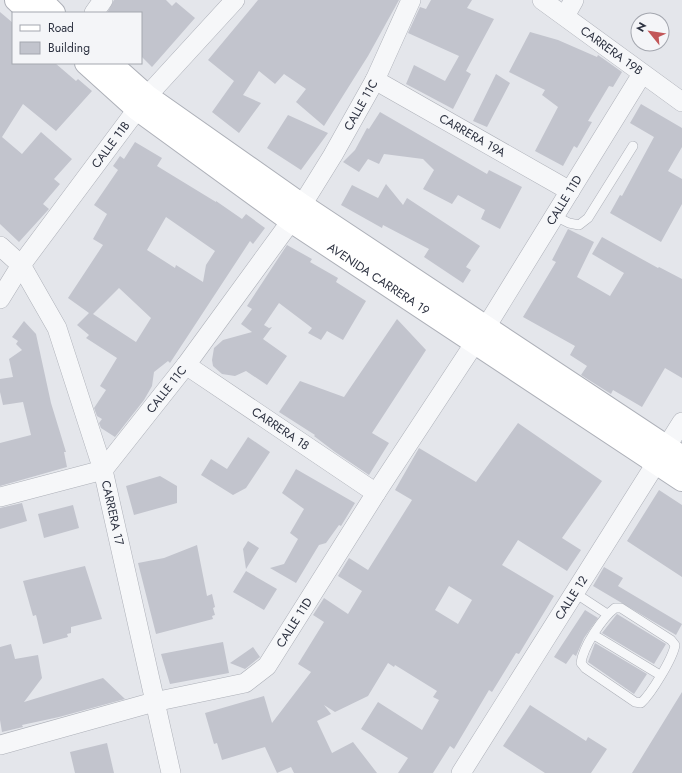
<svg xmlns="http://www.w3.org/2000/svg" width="682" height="773" viewBox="0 0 682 773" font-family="Jost,sans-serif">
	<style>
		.building { fill: #c2c4cd; fill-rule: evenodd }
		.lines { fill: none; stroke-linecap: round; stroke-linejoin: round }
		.lane-casing { stroke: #adb0b8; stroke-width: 10 }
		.street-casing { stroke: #adb0b8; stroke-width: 20 }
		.secondary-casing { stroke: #adb0b8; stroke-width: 24 }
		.lane { stroke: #f6f7f9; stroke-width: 9 }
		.street { stroke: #f6f7f9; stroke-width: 19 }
		.secondary { stroke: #fff; stroke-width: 22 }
		.labels { text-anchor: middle; stroke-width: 3; stroke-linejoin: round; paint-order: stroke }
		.street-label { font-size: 12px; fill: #2d3241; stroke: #f4f5f8 }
	</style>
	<rect width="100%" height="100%" fill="#e4e6eb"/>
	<!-- building -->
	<path class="building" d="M 114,0 L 166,0 L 172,6 L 176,2 L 195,18 L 152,67 L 141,56 L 141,13 L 107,13 Z
		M 258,0 L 399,0 L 368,56 L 324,126 L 296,102 L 306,89 L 284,74 L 275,84 L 259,71 L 243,95 L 261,103 L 239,133 L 212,112 L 234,81 L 208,60 Z
		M 431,0 L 472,0 L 467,8 L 494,19 L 466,71 L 471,74 L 453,109 L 406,84 L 414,65 L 445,81 L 459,56 L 408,33 L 420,7 L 426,9 Z
		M 0,12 L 13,23 L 13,63 L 55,63 L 76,81 L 78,79 L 92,91 L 56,131 L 23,104 L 2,137 L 22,154 L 41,132 L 72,159 L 54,179 L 60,184 L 43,204 L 49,209 L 19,242 L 0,224 Z
		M 530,32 L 558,40 L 597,57 L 598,55 L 622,72 L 613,87 L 609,86 L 588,121 L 592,122 L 577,148 L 574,146 L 563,166 L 535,151 L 558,107 L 542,95 L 545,90 L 509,72 Z
		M 496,74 L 510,83 L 487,127 L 473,121 Z
		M 641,104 L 682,128 L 682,147 L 668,171 L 682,179 L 682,204 L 661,242 L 610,213 L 620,195 L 622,196 L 654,137 L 630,123 Z
		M 380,112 L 487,174 L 489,170 L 522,187 L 500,229 L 481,219 L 485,210 L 458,195 L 452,204 L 423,189 L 434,170 L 423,159 L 384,154 L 379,164 L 368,159 L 359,172 L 343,162 L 355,150 L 367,128 L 369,129 Z
		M 288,115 L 328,133 L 301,170 L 267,148 Z
		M 135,142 L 162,158 L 157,166 L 216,202 L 216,201 L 242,219 L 246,214 L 265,228 L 253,244 L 250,241 L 170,363 L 168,361 L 154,372 L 152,386 L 144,400 L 115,437 L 101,428 L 99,423 L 102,419 L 97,416 L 94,408 L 106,390 L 100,386 L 117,358 L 86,338 L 89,335 L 77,325 L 89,313 L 68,298 L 103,245 L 93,239 L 107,214 L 94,205 L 118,170 L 113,166 L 120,156 L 124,159 ZM 166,217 L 215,251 L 206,265 L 203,282 L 176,265 L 175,268 L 147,250 ZM 119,288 L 151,318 L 136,342 L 93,314 Z
		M 386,184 L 403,205 L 407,198 L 480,246 L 466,267 L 471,270 L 463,283 L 424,257 L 429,249 L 383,225 L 382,228 L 341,205 L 352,185 L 378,198 Z
		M 568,229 L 594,242 L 577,277 L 610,296 L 624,273 L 592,254 L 602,237 L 658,268 L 659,267 L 682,279 L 682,378 L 665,368 L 642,407 L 613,390 L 611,394 L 581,375 L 587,366 L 570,355 L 575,346 L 523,317 L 556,262 L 552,260 Z
		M 287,245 L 312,259 L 310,262 L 338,278 L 336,282 L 366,301 L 343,340 L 327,331 L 321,340 L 308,333 L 312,328 L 279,303 L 264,325 L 269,328 L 272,327 L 263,339 L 287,356 L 267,385 L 246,371 L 235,376 L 222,374 L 213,366 L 212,360 L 214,348 L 223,340 L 252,332 L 241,324 L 252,309 L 247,306 Z
		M 397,319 L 426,350 L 372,433 L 389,443 L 369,475 L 335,452 L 314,436 L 315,435 L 279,412 L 300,381 L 344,397 Z
		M 24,321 L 36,334 L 51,403 L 66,452 L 64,452 L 67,467 L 0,486 L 0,443 L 31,435 L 23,402 L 3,405 L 0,392 L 0,379 L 13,377 L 9,359 L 22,350 L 16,344 L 18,341 L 12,337 Z
		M 518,423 L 602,481 L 562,538 L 581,550 L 567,571 L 518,540 L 502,565 L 554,596 L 519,654 L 516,653 L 492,692 L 489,690 L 454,749 L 450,746 L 433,773 L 398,773 L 408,758 L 361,729 L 378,702 L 422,730 L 439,700 L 433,697 L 437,691 L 395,665 L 394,667 L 388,663 L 368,696 L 335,712 L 324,705 L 331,714 L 317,721 L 332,753 L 353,742 L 377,773 L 294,773 L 291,767 L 277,773 L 265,747 L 222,760 L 217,743 L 214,744 L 205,713 L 264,696 L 272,723 L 311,672 L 298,664 L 324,622 L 313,615 L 324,598 L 348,614 L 362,591 L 338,576 L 349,558 L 368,570 L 412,500 L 395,490 L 419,448 L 476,482 ZM 449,586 L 472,600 L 458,624 L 435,610 Z
		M 248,437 L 270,452 L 246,488 L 233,495 L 201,475 L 211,459 L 227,469 Z
		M 296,469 L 355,503 L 341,526 L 339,525 L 326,543 L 319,545 L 296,583 L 270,568 L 284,564 L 298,539 L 290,533 L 304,509 L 282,493 Z
		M 160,476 L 177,486 L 177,503 L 134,515 L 126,486 Z
		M 659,490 L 682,505 L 682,577 L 627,541 Z
		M 22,503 L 27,521 L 0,529 L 0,508 Z
		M 73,505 L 79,528 L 44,538 L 38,514 Z
		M 248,541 L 259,548 L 246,569 L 243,549 Z
		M 197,545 L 207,596 L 212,594 L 215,607 L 213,608 L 215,615 L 212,616 L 213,619 L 156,634 L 138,563 L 164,558 Z
		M 85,566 L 102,619 L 71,627 L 71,633 L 67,634 L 68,637 L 43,644 L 36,615 L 33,616 L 23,581 Z
		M 604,567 L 623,578 L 618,586 L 682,624 L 676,635 L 593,586 Z
		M 246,571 L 277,589 L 264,610 L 233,592 Z
		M 585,610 L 598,618 L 584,638 L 576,656 L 573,654 L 566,664 L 554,657 Z
		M 617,614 L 666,644 L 654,664 L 602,633 Z
		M 223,642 L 229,673 L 170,684 L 161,654 Z
		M 595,643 L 647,674 L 634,694 L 588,662 Z
		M 11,644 L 15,659 L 38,655 L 42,678 L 24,702 L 103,678 L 125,699 L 59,717 L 22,725 L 23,727 L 2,732 L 0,720 L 0,647 Z
		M 253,647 L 260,657 L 245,669 L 230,663 Z
		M 682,692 L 682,773 L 632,773 Z
		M 530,705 L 586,741 L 588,737 L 607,749 L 591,773 L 545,773 L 503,746 Z
		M 107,743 L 114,773 L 75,773 L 70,752 Z"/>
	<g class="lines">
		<defs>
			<path id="lane" d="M 555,216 L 569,223 L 579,225 L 588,218 L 633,146
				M 575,593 L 607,614
				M 615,608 L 621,608 L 671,640 L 675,645 C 673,658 651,694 641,703 L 635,702 L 585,668 L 581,663 C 583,647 602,618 615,608 Z
				M 594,635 L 660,675"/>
			<g id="street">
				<path id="s1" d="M 542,0 L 682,102"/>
				<path d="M 94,13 L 103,0"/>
				<path d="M 565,16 L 574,0"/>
				<path id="s2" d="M 375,80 L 570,191"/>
				<path id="s3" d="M 302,205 L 333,155 L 375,80 L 411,0"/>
				<path id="s4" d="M 0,246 L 21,265 L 57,328 L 103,470 L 171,773"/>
				<path id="s5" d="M 0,299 L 21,265 L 147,96 L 235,0"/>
				<path id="s6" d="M 486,327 L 642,74"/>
				<path id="s7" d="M 186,365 L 376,493"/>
				<path id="s8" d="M 0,497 L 103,470 L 186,365 L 291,221"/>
				<path id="s9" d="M 0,745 L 154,702 L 245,683 L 267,666 L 376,493 L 474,344"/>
				<path id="s10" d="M 461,773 L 682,422"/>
			</g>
			<g id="secondary">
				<path d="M 16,0 L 30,13"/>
				<path d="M 41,0 L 54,13"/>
				<path id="s11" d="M 86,63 L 137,109 L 291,221 L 682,480"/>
				<path d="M 110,63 L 147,96 L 302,205 L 682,457"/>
			</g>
		</defs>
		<!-- lane casing -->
		<use href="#lane" class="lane-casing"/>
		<!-- street casing -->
		<use href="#street" class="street-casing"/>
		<!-- secondary casing -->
		<use href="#secondary" class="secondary-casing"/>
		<!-- lane -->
		<use href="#lane" class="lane"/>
		<!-- street -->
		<use href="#street" class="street"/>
		<!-- secondary -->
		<use href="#secondary" class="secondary"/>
	</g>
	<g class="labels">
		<!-- street labels -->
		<g class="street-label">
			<text dy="4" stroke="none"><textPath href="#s1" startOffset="86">CARRERA 19B</textPath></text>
			<text dy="4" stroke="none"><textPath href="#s3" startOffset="116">CALLE 11C</textPath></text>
			<text dy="4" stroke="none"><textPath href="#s2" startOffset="112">CARRERA 19A</textPath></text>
			<text dy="4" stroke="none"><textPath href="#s5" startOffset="190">CALLE 11B</textPath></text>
			<text dy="4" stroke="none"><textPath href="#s6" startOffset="149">CALLE 11D</textPath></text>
			<text dy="4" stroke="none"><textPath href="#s11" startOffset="364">AVENIDA CARRERA 19</textPath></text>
			<text dy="4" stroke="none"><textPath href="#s8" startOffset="209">CALLE 11C</textPath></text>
			<text dy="4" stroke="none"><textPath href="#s7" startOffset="114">CARRERA 18</textPath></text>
			<text dy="4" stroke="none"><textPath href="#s4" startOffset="294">CARRERA 17</textPath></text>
			<text dy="4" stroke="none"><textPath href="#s10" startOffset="207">CALLE 12</textPath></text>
			<text dy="4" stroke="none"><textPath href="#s9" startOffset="332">CALLE 11D</textPath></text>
		</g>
	</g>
	<!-- legend -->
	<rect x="12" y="12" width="130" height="52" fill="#f4f5f8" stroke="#a4a7af"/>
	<rect x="20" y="25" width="20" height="6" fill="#ffffff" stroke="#a4a7af"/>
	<text x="48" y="32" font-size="12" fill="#2d3241">Road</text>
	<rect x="20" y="42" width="20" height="12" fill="#c2c4cd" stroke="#a4a7af"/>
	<text x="48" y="52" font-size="12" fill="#2d3241">Building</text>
	<!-- north arrow -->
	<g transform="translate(650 32) rotate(300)"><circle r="19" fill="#f4f5f8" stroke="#a4a7af"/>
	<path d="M0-3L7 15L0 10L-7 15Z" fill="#c25658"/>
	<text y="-6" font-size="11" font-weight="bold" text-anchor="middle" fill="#2d3241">N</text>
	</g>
</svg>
